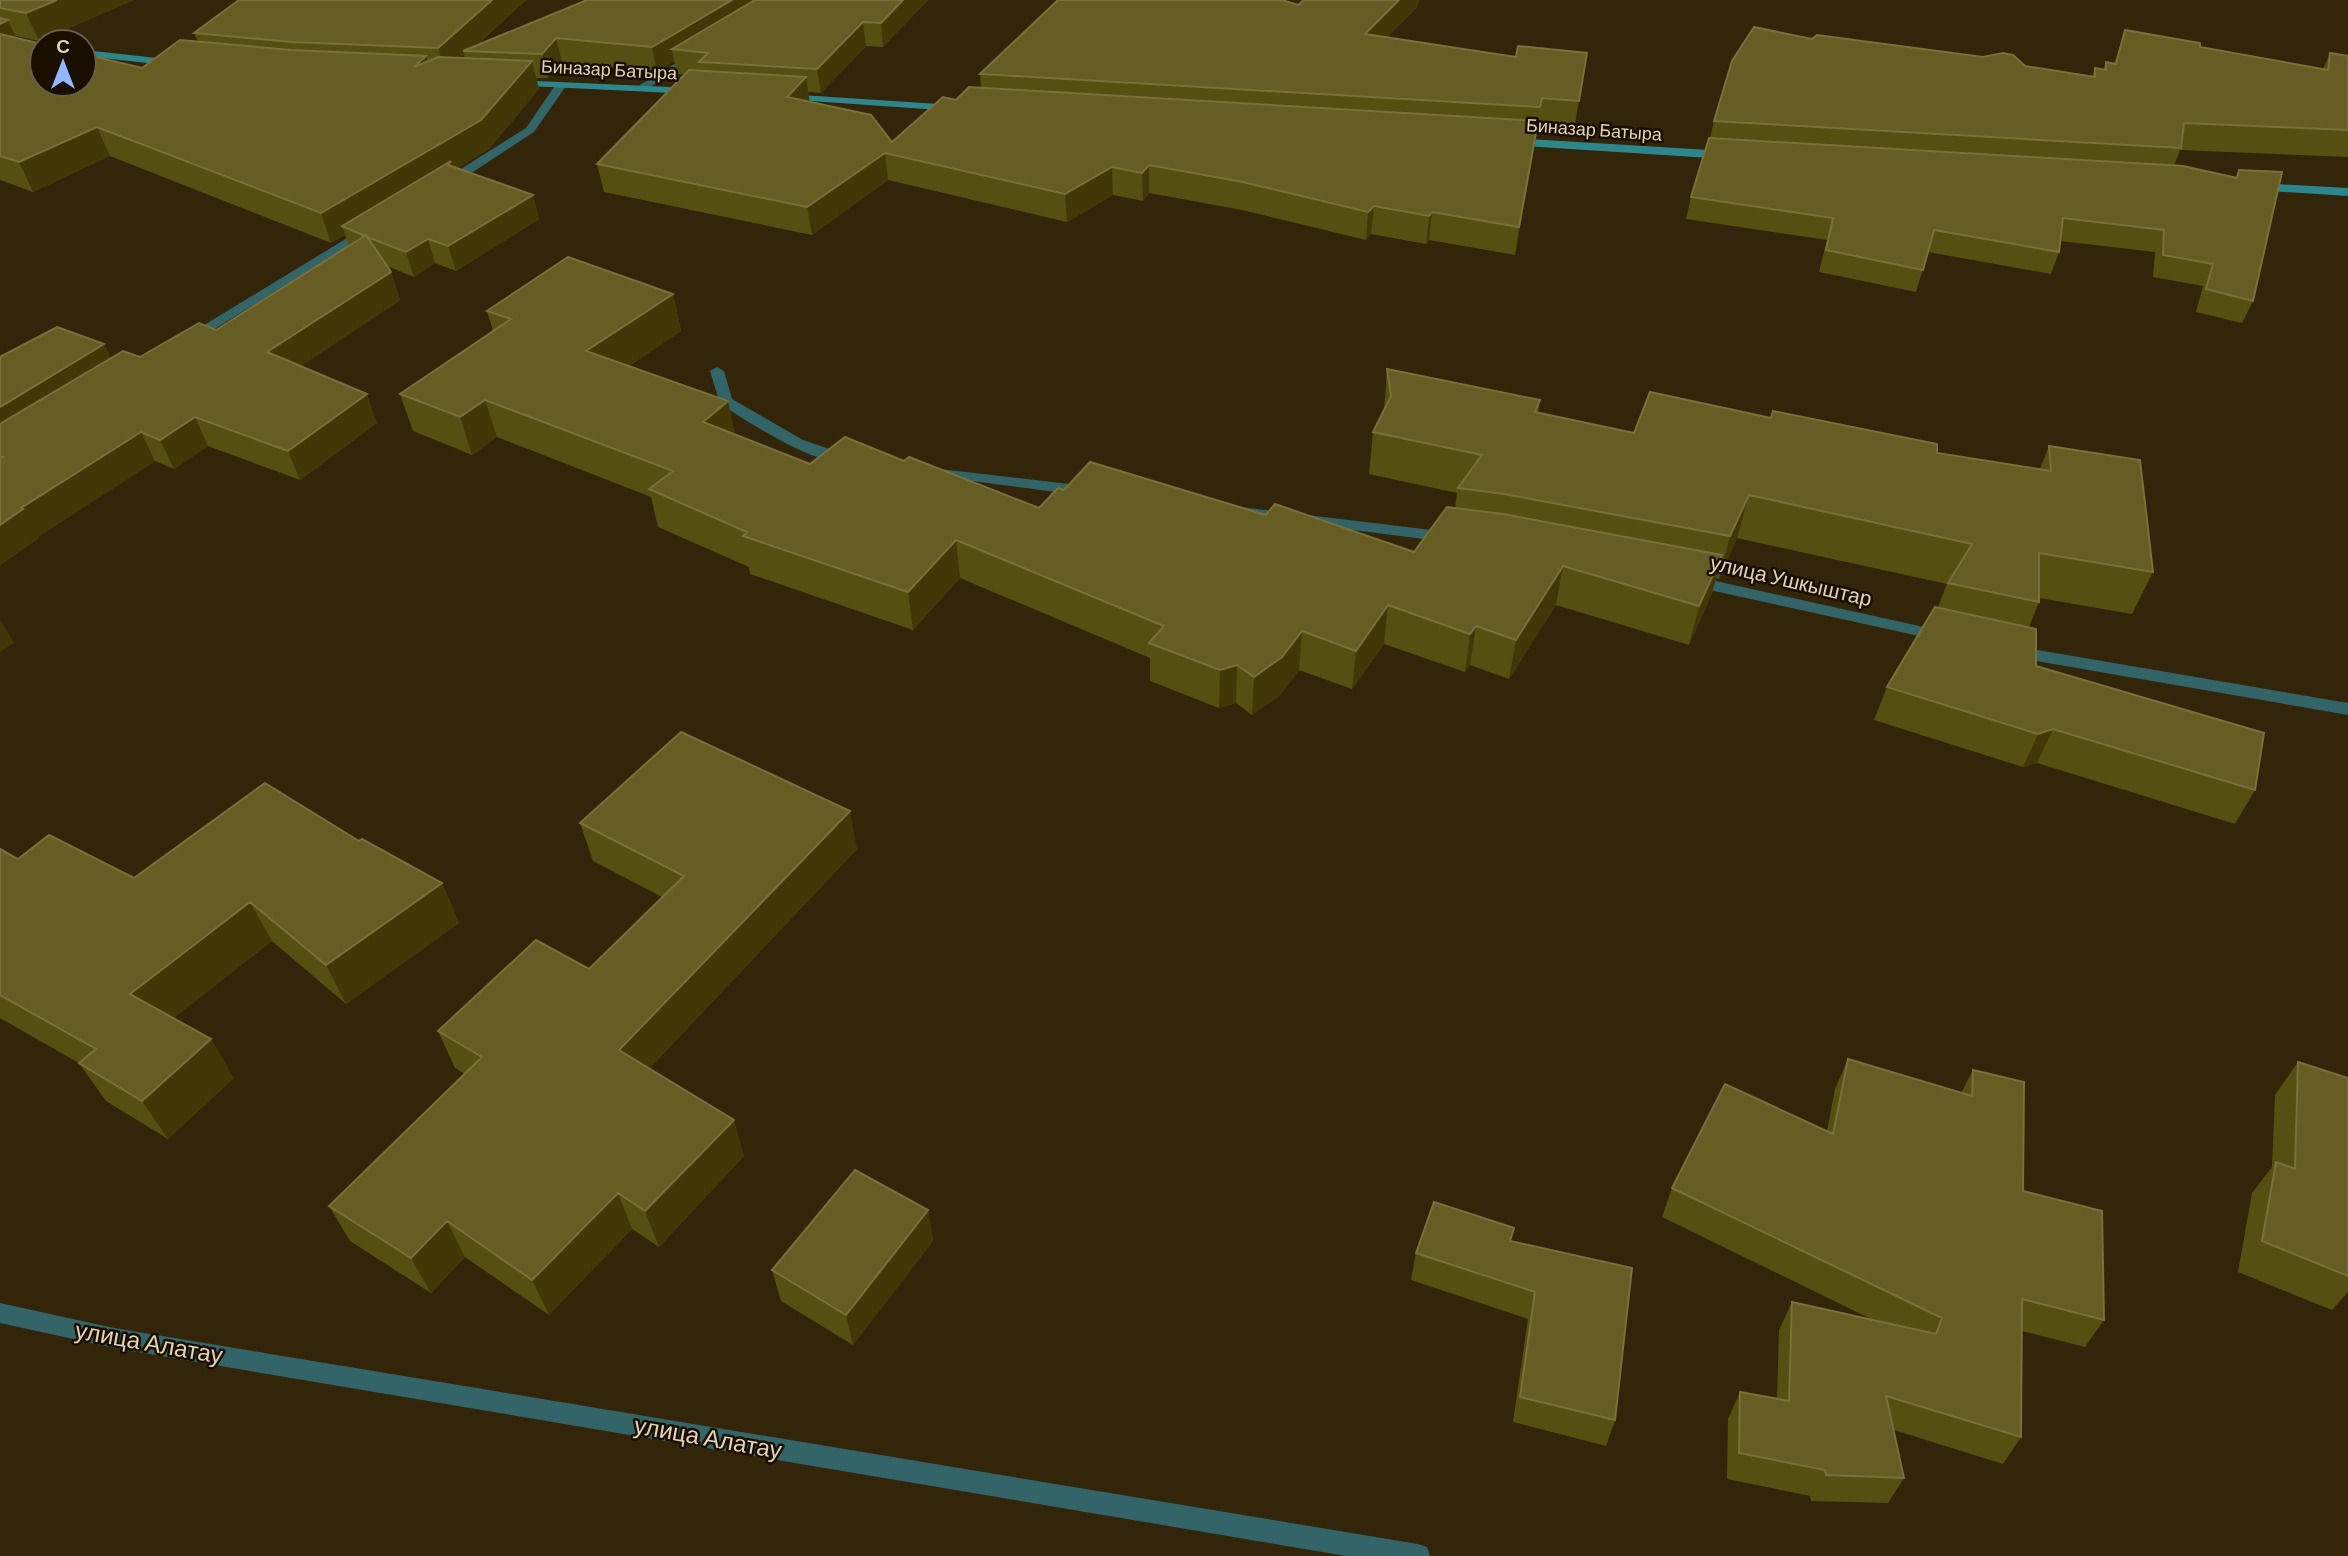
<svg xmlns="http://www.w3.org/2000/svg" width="2348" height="1556" viewBox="0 0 2348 1556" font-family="Barlow,sans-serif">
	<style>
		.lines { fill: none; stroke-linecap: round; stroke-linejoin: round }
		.street { fill: #326468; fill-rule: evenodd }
		.secondary { fill: #2e868d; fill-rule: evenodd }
		.wall { fill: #564f12 }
		.shaded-wall { fill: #423807 }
		.building { fill: #655d24; stroke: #79703b; stroke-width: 2 }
		.labels { text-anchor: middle; stroke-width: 5; stroke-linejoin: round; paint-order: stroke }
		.far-street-label { font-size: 18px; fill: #e1d3b8; stroke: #190e00 }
		.street-label { font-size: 21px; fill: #e1d3b8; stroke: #190e00 }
		.near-street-label { font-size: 24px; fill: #e1d3b8; stroke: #190e00 }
	</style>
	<rect width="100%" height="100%" fill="#332509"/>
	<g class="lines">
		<!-- street -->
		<path class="street" d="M 691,54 L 701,56 L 645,90 L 635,88 Z
			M 556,84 L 566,86 L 534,132 L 453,185 L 445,185 L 445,179 L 526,128 Z
			M 367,226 L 373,230 L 371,233 L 193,342 L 183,342 L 181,339 Z
			M 717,367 L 724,371 L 732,399 L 803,440 L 850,456 L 852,459 L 850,462 C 819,469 747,421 720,404 L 710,371 Z
			M 931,468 L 1087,486 L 1094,491 L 1087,496 L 926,475 L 924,472 L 926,469 Z
			M 1240,507 L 1448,532 L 1456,537 L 1448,542 L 1235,515 L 1232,512 Z
			M 1693,576 L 1942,631 L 1950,636 L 1942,641 L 1687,585 L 1685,581 L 1687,577 Z
			M 2014,646 L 2348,703 L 2348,715 L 2008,656 L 2006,652 L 2008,648 Z
			M 0,1303 L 114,1328 L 1418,1544 L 1427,1547 L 1430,1556 L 1346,1556 L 114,1348 L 0,1323 Z"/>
		<!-- secondary -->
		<path class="secondary" d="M 84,50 L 175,60 L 181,63 L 175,66 L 84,56 Z
			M 514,80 L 692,88 L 698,91 L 692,94 L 510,85 L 510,81 Z
			M 786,94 L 954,105 L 960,108 L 954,111 L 782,99 L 782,95 Z
			M 1513,138 L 1726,151 L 1732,155 L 1726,159 L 1509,145 L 1507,142 Z
			M 2257,183 L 2348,188 L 2348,196 L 2253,190 L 2251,187 Z"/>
	</g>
	<!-- wall -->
	<path class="wall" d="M 0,0 L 134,0 L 39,41 L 16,36 L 16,38 L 142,68 L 198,42 L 194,33 L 526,0 L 477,45 L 587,0 L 928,0 L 883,47 L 866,46 L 821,93 L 808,92 L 810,102 L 892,142 L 956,100 L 981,88 L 980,74 L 1298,5 L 1418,6 L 1387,37 L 1516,57 L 1587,53 L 1574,130 L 1538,126 L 1515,255 L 1429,240 L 1426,244 L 1371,234 L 1366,240 L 1242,210 L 1149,193 L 1143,201 L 1113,195 L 1067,222 L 888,180 L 812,235 L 604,192 L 597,164 L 684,74 L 677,74 L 674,61 L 657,72 L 562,62 L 548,78 L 536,78 L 539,89 L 489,149 L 457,168 L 533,195 L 539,219 L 456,271 L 435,263 L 414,277 L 387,266 L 391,272 L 400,300 L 301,366 L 377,423 L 300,480 L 208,446 L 174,469 L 155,461 L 38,537 L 39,538 L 0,565 L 0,357 L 104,344 L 111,358 L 140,357 L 216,330 L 349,246 L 345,235 L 331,243 L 110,156 L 33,192 L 0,180 Z
		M 2125,30 L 2200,47 L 2323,69 L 2330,53 L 2348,56 L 2348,157 L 2180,150 L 2174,166 L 2236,177 L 2239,170 L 2253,301 L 2242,323 L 2196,312 L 2203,286 L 2153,277 L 2155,252 L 2060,241 L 2059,252 L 2051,274 L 1928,252 L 1916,292 L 1819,272 L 1827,240 L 1686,219 L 1691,197 L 1710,138 L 1714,121 L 1812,39 L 2025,66 L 2092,76 L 2095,68 L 2103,70 L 2106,62 L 2114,64 Z
		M 673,294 L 681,331 L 629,366 L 735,435 L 810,464 L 904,461 L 1039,508 L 1064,490 L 1266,515 L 1414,552 L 1455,508 L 1457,493 L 1369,474 L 1373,432 L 1384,411 L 1387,369 L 1540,400 L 1538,412 L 1634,433 L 1937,453 L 2040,469 L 2049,446 L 2153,572 L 2132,614 L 2039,598 L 2039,602 L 2029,627 L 2036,666 L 2255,790 L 2235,824 L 2037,763 L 2023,767 L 1874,720 L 1887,687 L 1938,607 L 1947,584 L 1737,538 L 1719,579 L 1716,578 L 1712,593 L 1689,645 L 1556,605 L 1509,679 L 1470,665 L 1465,672 L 1384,644 L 1352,689 L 1299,670 L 1280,695 L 1252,715 L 1236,703 L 1219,708 L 1150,681 L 1150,658 L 960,578 L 913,630 L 750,574 L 749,567 L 658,527 L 651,497 L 497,437 L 472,455 L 413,431 L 400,394 L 493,331 L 487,311 Z
		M 580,823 L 857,849 L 649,1069 L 744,1156 L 659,1247 L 632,1229 L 549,1315 L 465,1257 L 431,1293 L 350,1241 L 329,1206 L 465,1074 L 455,1068 L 438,1031 L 589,969 L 662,897 L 593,861 Z
		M 359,841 L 442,883 L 459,923 L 346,1004 L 272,941 L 173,1018 L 234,1078 L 168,1139 L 106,1101 L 79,1063 L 0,1018 L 0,849 L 18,859 L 134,878 Z
		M 1848,1059 L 1961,1093 L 1973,1070 L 2023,1191 L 2104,1320 L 2085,1347 L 2022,1331 L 2021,1437 L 2003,1464 L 1894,1430 L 1904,1478 L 1888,1503 L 1811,1501 L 1810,1496 L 1727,1479 L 1728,1419 L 1740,1392 L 1777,1399 L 1779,1330 L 1792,1302 L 1871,1319 L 1662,1217 L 1672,1188 L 1827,1131 L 1835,1089 Z
		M 2298,1062 L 2348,1078 L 2348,1292 L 2332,1310 L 2238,1272 L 2252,1193 L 2272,1167 L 2275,1095 Z
		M 928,1210 L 933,1241 L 853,1345 L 781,1301 L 772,1270 Z
		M 1511,1241 L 1615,1420 L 1606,1446 L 1513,1422 L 1528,1319 L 1411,1280 L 1416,1253 Z"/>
	<!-- shaded-wall -->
	<path class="shaded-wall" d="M 57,0 L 134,0 L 39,41 L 26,13 Z
		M 492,0 L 526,0 L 470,51 L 463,51 L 465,56 L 446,74 L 438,48 Z
		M 732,0 L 775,0 L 672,49 L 674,61 L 657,72 L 652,47 Z
		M 903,0 L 928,0 L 883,47 L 881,23 Z
		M 1399,0 L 1419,0 L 1418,6 L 1363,62 L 1365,34 Z
		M 8,20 L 21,48 L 0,57 L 0,24 Z
		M 863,22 L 866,46 L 821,93 L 817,69 Z
		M 556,38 L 562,62 L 548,78 L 542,54 Z
		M 426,56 L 434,84 L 414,67 Z
		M 532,61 L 539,89 L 489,149 L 453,170 L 342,226 L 345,235 L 331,243 L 321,213 Z
		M 806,77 L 810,104 L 787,97 Z
		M 1538,121 L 1534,149 L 1515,255 L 1519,227 Z
		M 97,127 L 110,156 L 33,192 L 19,162 Z
		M 885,153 L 888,180 L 812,235 L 807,207 Z
		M 1149,165 L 1149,193 L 1143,201 L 1142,173 Z
		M 1112,167 L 1113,195 L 1067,222 L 1065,194 Z
		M 533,195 L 539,219 L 456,271 L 448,246 Z
		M 1374,206 L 1371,234 L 1366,240 L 1368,212 Z
		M 1432,212 L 1429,240 L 1426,244 L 1429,216 Z
		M 428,239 L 435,263 L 414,277 L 406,252 Z
		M 391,272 L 400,300 L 279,381 L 267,352 Z
		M 673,294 L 681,331 L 596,388 L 586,351 Z
		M 104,344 L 118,373 L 0,446 L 0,407 Z
		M 367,394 L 377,423 L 300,480 L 288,451 Z
		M 485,400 L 497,437 L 472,455 L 460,417 Z
		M 728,401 L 736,438 L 703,422 Z
		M 195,417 L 208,446 L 174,469 L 160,440 Z
		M 141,432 L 155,461 L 38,537 L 39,538 L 0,565 L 0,525 L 21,508 Z
		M 1749,495 L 1737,538 L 1719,579 L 1730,536 Z
		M 956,540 L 960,578 L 913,630 L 908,592 Z
		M 1722,555 L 1712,593 L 1689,645 L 1699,606 Z
		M 1563,566 L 1556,605 L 1509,679 L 1516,640 Z
		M 1388,605 L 1384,644 L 1352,689 L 1356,651 Z
		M 0,619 L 14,643 L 0,652 Z
		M 1476,626 L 1470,665 L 1465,672 L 1470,634 Z
		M 1302,631 L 1299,670 L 1280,695 L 1252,715 L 1254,677 Z
		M 1237,665 L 1236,703 L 1219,708 L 1220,670 Z
		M 2053,729 L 2037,763 L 2023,767 L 2038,734 Z
		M 850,811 L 857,849 L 632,1087 L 619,1050 Z
		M 442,883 L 459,923 L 346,1004 L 326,965 Z
		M 250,902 L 272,941 L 155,1033 L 130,994 Z
		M 211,1039 L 234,1078 L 168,1139 L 142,1101 Z
		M 734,1120 L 744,1156 L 659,1247 L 645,1211 Z
		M 618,1193 L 632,1229 L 549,1315 L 532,1280 Z
		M 928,1210 L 933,1241 L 853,1345 L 846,1315 Z
		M 447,1221 L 465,1257 L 431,1293 L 411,1258 Z"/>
	<!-- building -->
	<path class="building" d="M 0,0 L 57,0 L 26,13 L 0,8 Z
		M 239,0 L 492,0 L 438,48 L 292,42 L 194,33 Z
		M 587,0 L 732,0 L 652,47 L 556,38 L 542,54 L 463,51 Z
		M 755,0 L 903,0 L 881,23 L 863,22 L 817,69 L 699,62 L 708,53 L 672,49 Z
		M 1058,0 L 1282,0 L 1298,5 L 1304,0 L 1399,0 L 1365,34 L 1516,57 L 1518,46 L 1587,53 L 1579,101 L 1542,98 L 1540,107 L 980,74 Z
		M 0,18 L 8,20 L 0,24 Z
		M 1754,27 L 1812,39 L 1817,35 L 1983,57 L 2003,53 L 2013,55 L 2025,66 L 2095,77 L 2095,68 L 2106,70 L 2106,62 L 2116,64 L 2125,30 L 2200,43 L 2200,47 L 2328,70 L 2330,53 L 2348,56 L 2348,130 L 2184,123 L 2181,148 L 1714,121 L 1732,61 Z
		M 0,34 L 42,44 L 42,84 L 84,84 L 84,54 L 142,68 L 180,40 L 291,50 L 426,56 L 414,67 L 438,57 L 532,61 L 481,120 L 321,213 L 97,127 L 19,162 L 0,156 Z
		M 689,70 L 806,77 L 787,97 L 871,115 L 892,142 L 943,97 L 956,100 L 969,87 L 1538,121 L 1519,227 L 1432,212 L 1429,216 L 1374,206 L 1368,212 L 1243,182 L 1149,165 L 1142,173 L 1112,167 L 1065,194 L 885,153 L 807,207 L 597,164 Z
		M 1709,138 L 2183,166 L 2237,178 L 2239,170 L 2282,172 L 2253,301 L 2206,289 L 2213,264 L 2163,255 L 2164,230 L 2063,218 L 2059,252 L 1934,230 L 1923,270 L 1826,250 L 1833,218 L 1691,197 Z
		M 451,161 L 448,165 L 533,195 L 448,246 L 428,239 L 406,252 L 367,237 L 366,235 L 365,236 L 342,226 Z
		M 366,235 L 391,272 L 267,352 L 367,394 L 288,451 L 195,417 L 160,440 L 141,432 L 21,508 L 23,509 L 0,525 L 0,459 L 3,457 L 0,456 L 0,424 L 123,351 L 140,357 L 199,323 L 216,330 Z
		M 568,257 L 673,294 L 586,351 L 728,401 L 703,422 L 810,464 L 845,437 L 904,461 L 909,457 L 1039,508 L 1058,488 L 1064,490 L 1090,462 L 1266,515 L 1275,504 L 1414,552 L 1447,507 L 1503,514 L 1722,555 L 1699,606 L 1563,566 L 1516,640 L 1476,626 L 1470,634 L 1388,605 L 1356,651 L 1302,631 L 1282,657 L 1254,677 L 1237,665 L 1220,670 L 1149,643 L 1164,626 L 956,540 L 908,592 L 743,536 L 747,532 L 649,489 L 673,471 L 485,400 L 460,417 L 400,394 L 511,319 L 487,311 Z
		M 57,327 L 104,344 L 0,407 L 0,357 Z
		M 1387,369 L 1540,400 L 1535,412 L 1634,433 L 1650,392 L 1771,418 L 1773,411 L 1937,444 L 1937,453 L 2051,471 L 2049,446 L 2140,460 L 2153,572 L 2039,553 L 2039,602 L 1948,583 L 1972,544 L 1749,495 L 1730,536 L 1504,494 L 1458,488 L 1482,455 L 1373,432 L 1391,396 Z
		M 1935,607 L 2036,629 L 2036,666 L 2264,733 L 2255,790 L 2053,729 L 2038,734 L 1887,687 Z
		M 681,732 L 850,811 L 619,1050 L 734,1120 L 645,1211 L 618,1193 L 532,1280 L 447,1221 L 411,1258 L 329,1206 L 482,1057 L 438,1031 L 536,940 L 589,969 L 684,876 L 580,823 Z
		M 265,783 L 359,841 L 362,839 L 442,883 L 326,965 L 250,902 L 130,994 L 211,1039 L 142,1101 L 79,1063 L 96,1049 L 0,995 L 0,849 L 18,859 L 49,835 L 134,878 Z
		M 1848,1059 L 1972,1096 L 1973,1070 L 2024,1082 L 2023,1191 L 2102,1211 L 2104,1320 L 2022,1299 L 2021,1437 L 1886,1396 L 1904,1478 L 1826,1475 L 1825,1470 L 1739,1453 L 1740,1392 L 1789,1401 L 1792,1302 L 1936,1334 L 1942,1318 L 1672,1188 L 1725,1084 L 1833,1134 Z
		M 2298,1062 L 2348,1078 L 2348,1276 L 2262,1241 L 2276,1162 L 2295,1169 Z
		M 855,1170 L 928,1210 L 846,1315 L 772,1270 Z
		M 1434,1202 L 1514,1228 L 1510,1241 L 1632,1268 L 1615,1420 L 1520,1397 L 1535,1292 L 1416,1253 Z"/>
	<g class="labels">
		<!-- far-street labels -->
		<g class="far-street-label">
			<text transform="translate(609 70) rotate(3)" y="6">Биназар Батыра</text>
			<text transform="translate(1594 130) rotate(4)" y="6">Биназар Батыра</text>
		</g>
		<!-- street labels -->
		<g class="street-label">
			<text transform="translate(1791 581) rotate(13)" y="7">улица Ушкыштар</text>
		</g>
		<!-- near-street labels -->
		<g class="near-street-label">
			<text transform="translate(149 1343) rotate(10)" y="8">улица Алатау</text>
			<text transform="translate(708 1438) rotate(10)" y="8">улица Алатау</text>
		</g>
	</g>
	<!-- north arrow -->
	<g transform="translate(63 63)"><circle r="33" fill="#190e00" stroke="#695d4a" stroke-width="2"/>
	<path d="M0-5L12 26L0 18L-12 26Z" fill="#92b7fd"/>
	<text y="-10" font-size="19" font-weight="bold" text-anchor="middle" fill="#e1d3b8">С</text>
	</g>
</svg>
